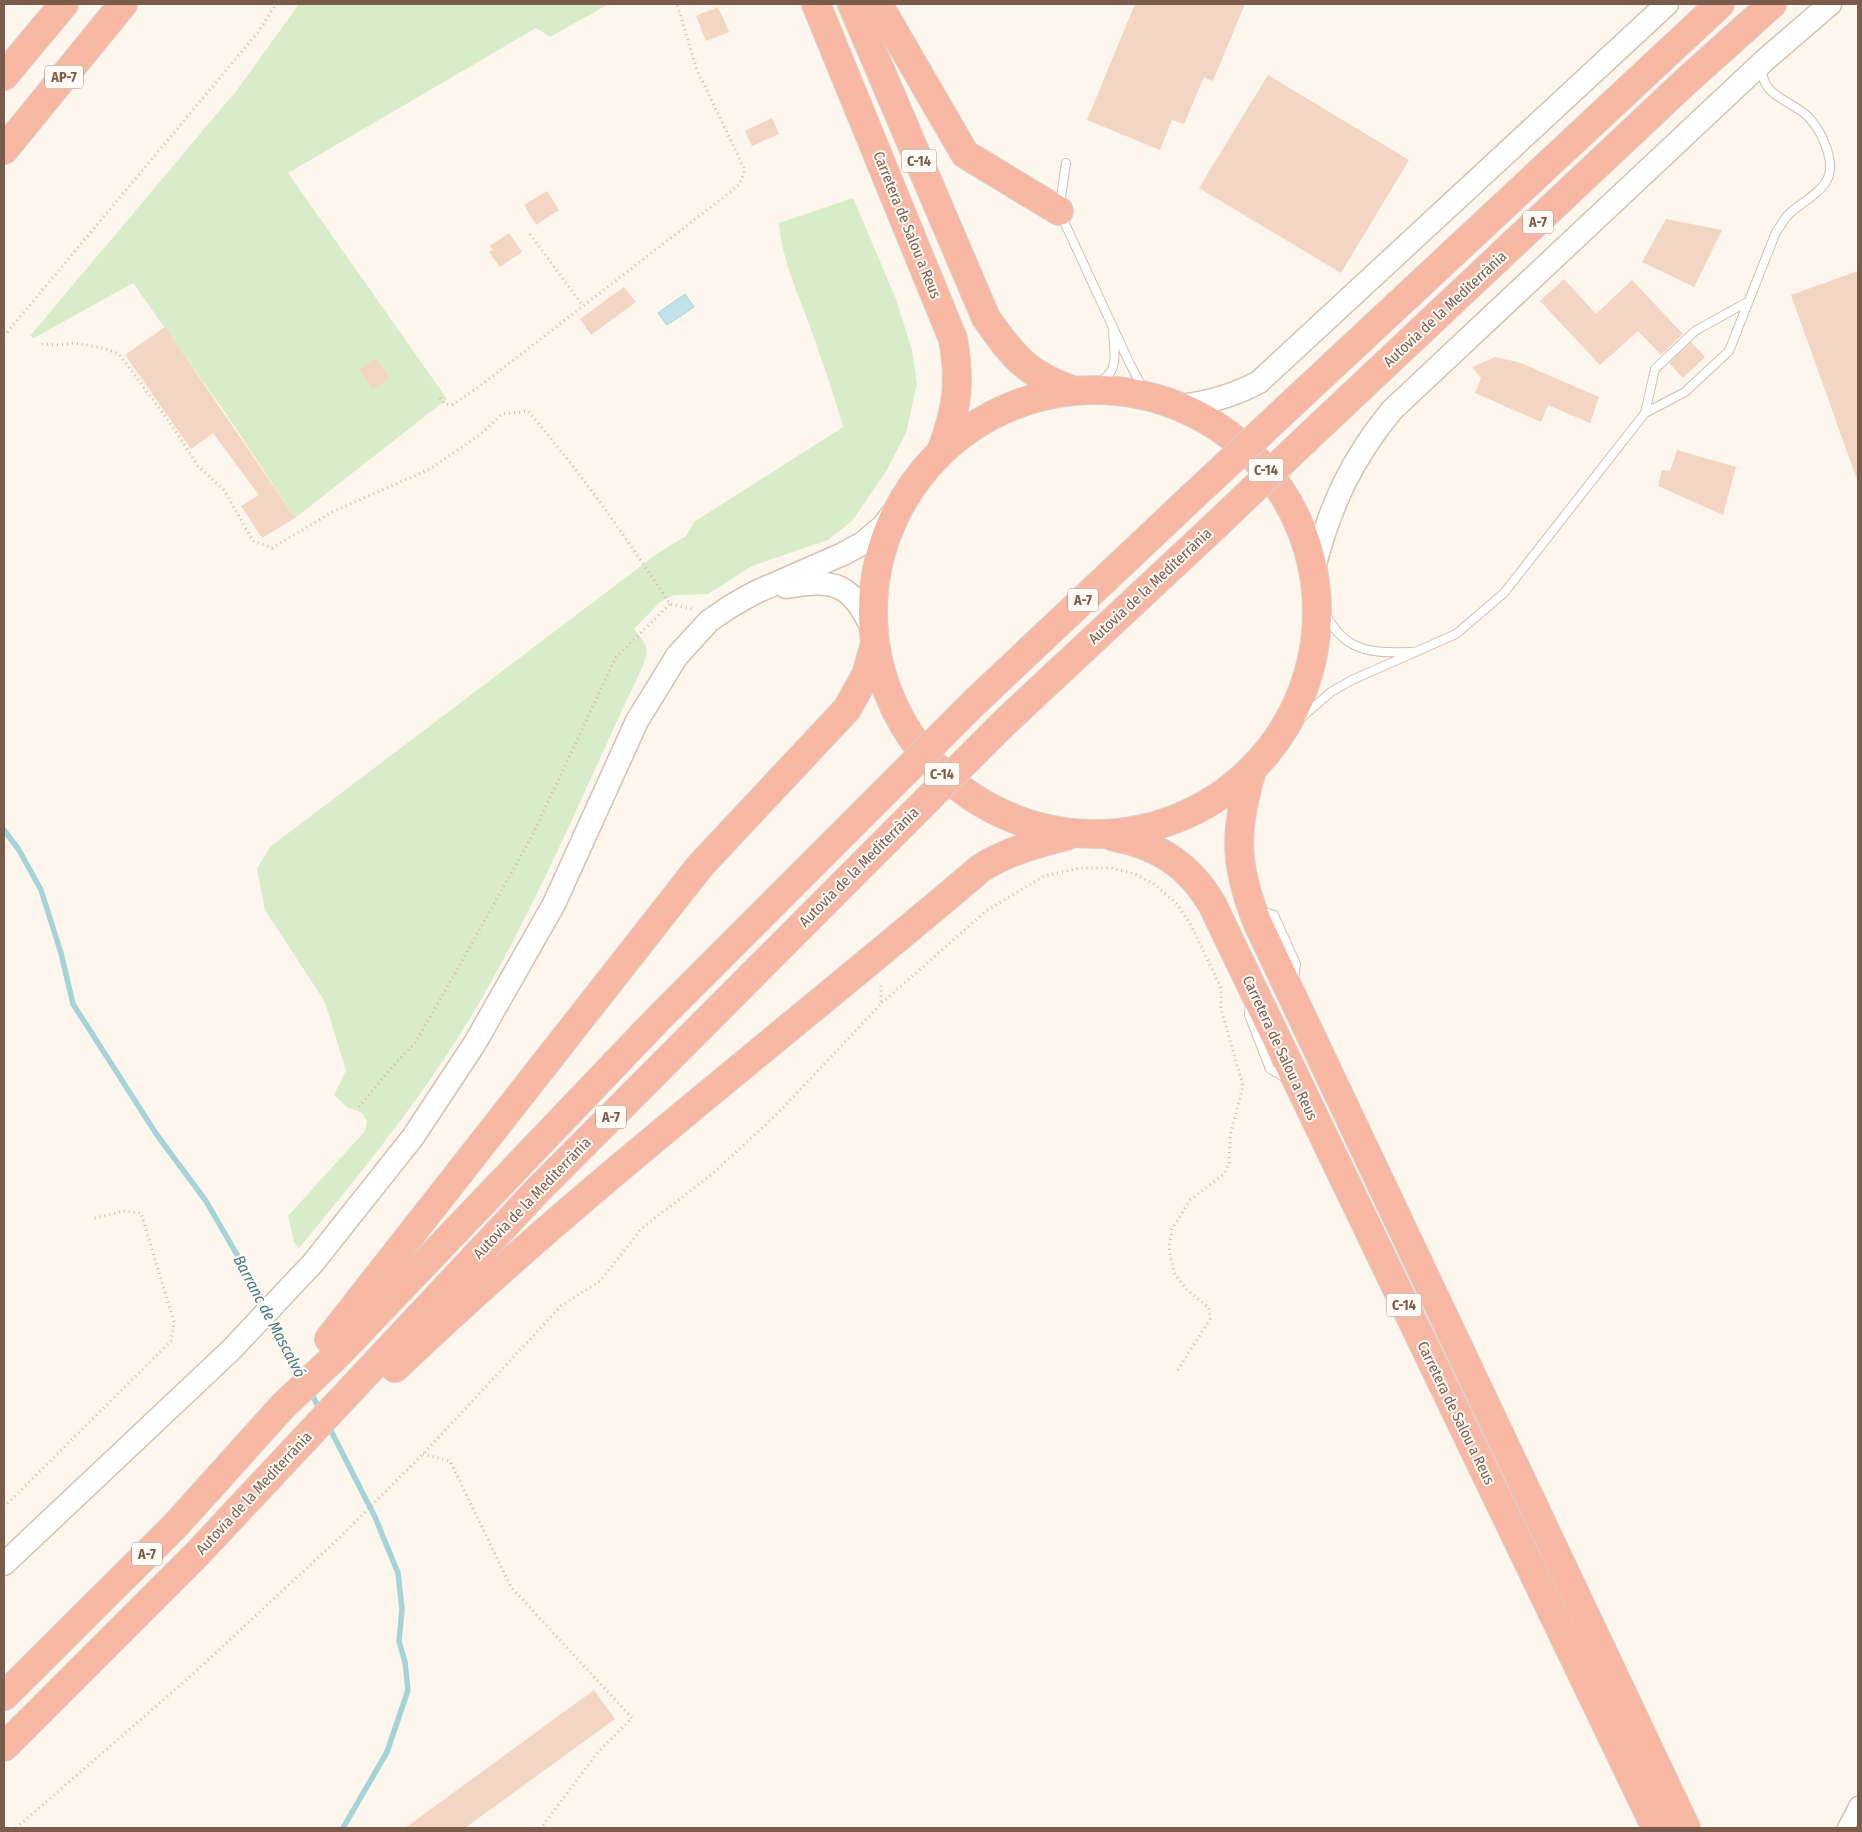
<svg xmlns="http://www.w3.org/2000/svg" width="1862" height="1832" viewBox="0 0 1862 1832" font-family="'Fira Sans Condensed',sans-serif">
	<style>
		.green { fill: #d8ecc9 }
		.water { fill: #bfe3e8; stroke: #a5d3da }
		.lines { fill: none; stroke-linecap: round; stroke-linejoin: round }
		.stream { stroke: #a5d3da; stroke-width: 5.5 }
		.building { fill: #f3d5c3 }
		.lane-casing { stroke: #d1beb0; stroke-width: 10 }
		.street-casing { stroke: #d1beb0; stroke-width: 19 }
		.secondary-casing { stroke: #d6c0b0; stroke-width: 25 }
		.highway-casing { stroke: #dad1cd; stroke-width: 30 }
		.path { stroke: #d9b8a5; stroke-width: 3; stroke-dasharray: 1 4; stroke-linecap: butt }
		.lane { stroke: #fff; stroke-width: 8 }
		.street { stroke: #fff; stroke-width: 16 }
		.secondary { stroke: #fff; stroke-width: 22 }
		.highway { stroke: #f7b7a3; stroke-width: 28 }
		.highway-bridge-casing { stroke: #dad1cd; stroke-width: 30; stroke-linecap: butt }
		.highway-bridge { stroke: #f7b7a3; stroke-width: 28 }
		.labels { text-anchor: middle; stroke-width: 4; stroke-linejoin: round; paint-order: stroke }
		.shield { fill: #fffaf3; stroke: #a28b7f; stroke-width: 1 }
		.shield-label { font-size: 14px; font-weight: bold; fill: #7a5c4d }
		.street-label { font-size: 15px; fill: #7a5c4d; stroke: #fffaf3 }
		.water-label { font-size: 16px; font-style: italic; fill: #437c86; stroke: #fffaf3 }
	</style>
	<rect width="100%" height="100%" fill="#fdf6ec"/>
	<!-- green -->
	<path class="green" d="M 299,4 L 609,4 L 550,37 L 536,28 L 288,173 L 447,399 L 295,518 L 231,421 L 133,283 L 34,338 L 30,336 L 237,90 Z
		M 853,198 L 896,299 L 912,350 L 917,384 L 906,433 L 885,473 L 852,521 L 828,540 L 752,566 L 708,594 L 674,595 L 660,602 L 634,629 C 648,647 650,648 641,670 C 590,777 545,887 486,991 C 434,1083 367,1166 299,1248 L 294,1242 L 288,1216 L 365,1131 L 367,1121 L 362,1113 L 347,1107 L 334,1095 L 346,1071 L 325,1002 L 265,910 L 257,869 L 270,847 L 658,553 L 686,536 L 694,522 L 843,427 C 833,392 821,356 808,322 C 796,288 782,259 779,223 Z"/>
	<!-- water -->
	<path class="water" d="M 685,294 L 694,307 L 667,325 L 658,313 Z"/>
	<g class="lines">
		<!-- stream -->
		<path class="stream" d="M 4,830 L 19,850 L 41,890 L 61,953 L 73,1004 L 157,1135 L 206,1201 L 266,1305
			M 271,1316 L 303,1376
			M 310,1391 L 321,1412
			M 328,1425 L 375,1517 L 398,1573 L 402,1609 L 399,1641 L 405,1662 L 408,1690 L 387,1752 L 343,1828"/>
	</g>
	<!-- building -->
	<path class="building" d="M 1135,4 L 1245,4 L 1213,81 L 1204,77 L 1184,124 L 1172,120 L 1160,150 L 1087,120 Z
		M 718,7 L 729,32 L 706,41 L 696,16 Z
		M 1268,75 L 1409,160 L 1341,273 L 1199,188 Z
		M 772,118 L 779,134 L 752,146 L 745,131 Z
		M 547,191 L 559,210 L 536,225 L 524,205 Z
		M 1666,219 L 1722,230 L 1694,287 L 1642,262 Z
		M 509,233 L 522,252 L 500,267 L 489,252 L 493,250 L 490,246 Z
		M 1858,271 L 1858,477 L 1856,477 L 1791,295 Z
		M 1564,279 L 1596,314 L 1632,280 L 1683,334 L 1661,355 L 1638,331 L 1600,365 L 1540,301 Z
		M 624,287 L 636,302 L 591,335 L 580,319 Z
		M 165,327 L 295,518 L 262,538 L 241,506 L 259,495 L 213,433 L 191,449 L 125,355 Z
		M 1691,342 L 1705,357 L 1683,378 L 1669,363 Z
		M 1495,357 L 1518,362 L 1599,397 L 1590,423 L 1548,405 L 1541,422 L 1475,393 L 1481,378 L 1472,367 Z
		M 376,358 L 390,378 L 373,390 L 359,369 Z
		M 1677,450 L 1736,467 L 1723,515 L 1658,486 L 1662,470 L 1670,471 Z
		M 594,1690 L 615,1719 L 465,1828 L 405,1828 Z"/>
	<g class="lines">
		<defs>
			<path id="lane" d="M 1060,204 L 1066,163
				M 1061,215 L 1129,362 L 1141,385 L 1159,399
				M 1084,390 C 1118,375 1116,367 1113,332
				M 1645,413 L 1655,369 L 1695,331 L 1749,301
				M 1318,600 C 1340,648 1360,654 1411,652
				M 1280,736 L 1331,692 L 1352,680 L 1456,634 L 1504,593 L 1645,413 L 1685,392 L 1729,351 L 1776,232 C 1780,227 1783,221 1787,216 C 1798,204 1819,195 1827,180 C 1836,164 1823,134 1811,120 C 1797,101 1758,98 1763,66
				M 1261,911 L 1274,915 L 1296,964 L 1294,980
				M 1250,1002 L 1249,1015 L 1270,1069 L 1286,1078"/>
			<path id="street" d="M 1846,1828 L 1858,1805"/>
			<path id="secondary" d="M 1179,406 C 1208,403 1233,396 1259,382 L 1667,4
				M 1314,568 C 1330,506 1351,460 1392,410 L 1765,60 L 1830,4
				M 786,587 C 836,578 851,584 873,630
				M 4,1564 L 231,1350 L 313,1263 L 413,1137 L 475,1043 L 554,904 L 637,721 L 677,656 L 709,621 L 731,606 L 756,592 L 843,554 L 863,543 L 882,527 L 902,502"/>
			<path id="highway" d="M 816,4 L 953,339 C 961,384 957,409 941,452
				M 852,4 L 986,318 C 1014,358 1028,375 1075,391
				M 878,4 L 965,154 L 1059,211
				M 4,76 L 64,4
				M 4,150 L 123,4
				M873 612a222 222 0 1 1 444 0a222 222 0 1 1-444 0Z
				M 1282,413 L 1720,4
				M 1304,441 L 1683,84 L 1772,4
				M 977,700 L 1190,499
				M 1003,724 L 1216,525
				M 1252,770 C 1234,831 1234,865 1258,924 L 1686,1828
				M 1114,837 C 1158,845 1189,865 1212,904 L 1656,1828
				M 329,1339 L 700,866 L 847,709 L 866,675 L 874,647
				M 395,1368 C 581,1190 786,1034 981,868 C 1008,851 1036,844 1066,836
				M 4,1696 L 174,1527 L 283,1406 L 339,1353 L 656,1021 L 874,803
				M 4,1747 L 198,1553 L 537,1191 L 895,832"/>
		</defs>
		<!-- lane casing -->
		<use href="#lane" class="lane-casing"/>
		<!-- street casing -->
		<use href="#street" class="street-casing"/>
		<!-- secondary casing -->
		<use href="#secondary" class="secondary-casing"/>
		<!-- highway casing -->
		<use href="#highway" class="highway-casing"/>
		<!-- path -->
		<path class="path" d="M 530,234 L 583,306
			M 4,336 L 259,31 L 276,4
			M 42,344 L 59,345 L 74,343 L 103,348 L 119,354 L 171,424 L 198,466 L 224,490 L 253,541 L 272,548 L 334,511 L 430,469 L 481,434 L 502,414 L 528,411 C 580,472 626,537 670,604 L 692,609
			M 440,398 L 445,404 L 452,405 L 480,386 L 739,185 L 745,170 L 697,70 L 677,4
			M 882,1003 L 986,911 L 1044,876 L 1080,868 L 1111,868 L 1135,874 L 1154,884 L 1177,904 L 1191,925 L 1221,988 L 1221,1009 L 1243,1086 L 1230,1136 L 1229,1163 L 1224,1174 L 1190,1200 L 1172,1229 L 1169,1247 L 1174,1273 L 1186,1289 L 1209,1308 L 1210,1319 L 1176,1373
			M 359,1107 L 393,1066 L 415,1043 L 444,993 L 532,836 L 616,657 L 670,604
			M 423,1454 L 450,1461 L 511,1587 L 632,1718 L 598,1752 L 541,1828
			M 4,1507 L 171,1341 L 174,1322 L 141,1213 L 123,1211 L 92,1219
			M 16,1828 L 192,1675 L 337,1540 L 423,1454 L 561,1306 L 600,1281 L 642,1228 L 711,1175 L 774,1117 L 881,1004 L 881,983"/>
		<!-- lane -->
		<use href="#lane" class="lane"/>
		<!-- street -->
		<use href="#street" class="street"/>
		<!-- secondary -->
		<use href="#secondary" class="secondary"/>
		<!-- highway -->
		<use href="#highway" class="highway"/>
		<defs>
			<path id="highway-bridge" d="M 1190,499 L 1282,413
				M 1216,525 L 1304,441
				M 874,803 L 977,700
				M 895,832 L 1003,724"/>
		</defs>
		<!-- highway-bridge casing -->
		<use href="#highway-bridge" class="highway-bridge-casing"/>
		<!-- highway-bridge -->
		<use href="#highway-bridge" class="highway-bridge"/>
	</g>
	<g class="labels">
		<!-- shield labels -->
		<g class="shield">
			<rect x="45" y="65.5" width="38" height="23" rx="4"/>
			<rect x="901.5" y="149.5" width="35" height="23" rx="4"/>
			<rect x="1523" y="210.5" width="30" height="23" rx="4"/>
			<rect x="1248.5" y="458.5" width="35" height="23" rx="4"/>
			<rect x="1068" y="588.5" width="30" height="23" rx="4"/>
			<rect x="924.5" y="762.5" width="35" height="23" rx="4"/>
			<rect x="596" y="1105.5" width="30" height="23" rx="4"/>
			<rect x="1386.5" y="1293.5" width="35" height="23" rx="4"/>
			<rect x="132" y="1542.5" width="30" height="23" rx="4"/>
		</g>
		<g class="shield-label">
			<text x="64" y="82">AP-7</text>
			<text x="919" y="166">C-14</text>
			<text x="1538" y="227">A-7</text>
			<text x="1266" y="475">C-14</text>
			<text x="1083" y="605">A-7</text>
			<text x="942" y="779">C-14</text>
			<text x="611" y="1122">A-7</text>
			<text x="1404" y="1310">C-14</text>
			<text x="147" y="1559">A-7</text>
		</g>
		<!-- street labels -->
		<g class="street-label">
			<text transform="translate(907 225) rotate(68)" y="5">Carretera de Salou a Reus</text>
			<text transform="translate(1445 309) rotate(-43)" y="5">Autovia de la Mediterrània</text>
			<text transform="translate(1150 586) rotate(-43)" y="5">Autovia de la Mediterrània</text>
			<text transform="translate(859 867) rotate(-45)" y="5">Autovia de la Mediterrània</text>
			<text transform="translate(1280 1048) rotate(65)" y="5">Carretera de Salou a Reus</text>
			<text transform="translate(532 1198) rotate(-46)" y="5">Autovia de la Mediterrània</text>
			<text transform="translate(1456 1413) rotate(64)" y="5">Carretera de Salou a Reus</text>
			<text transform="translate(254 1493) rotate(-47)" y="5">Autovia de la Mediterrània</text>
		</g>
		<!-- water labels -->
		<g class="water-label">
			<text transform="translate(270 1316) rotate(62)" y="6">Barranc de Mascalvó</text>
		</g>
	</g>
	<!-- border -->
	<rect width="1862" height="1832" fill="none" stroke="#7a5c4d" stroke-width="10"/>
</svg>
